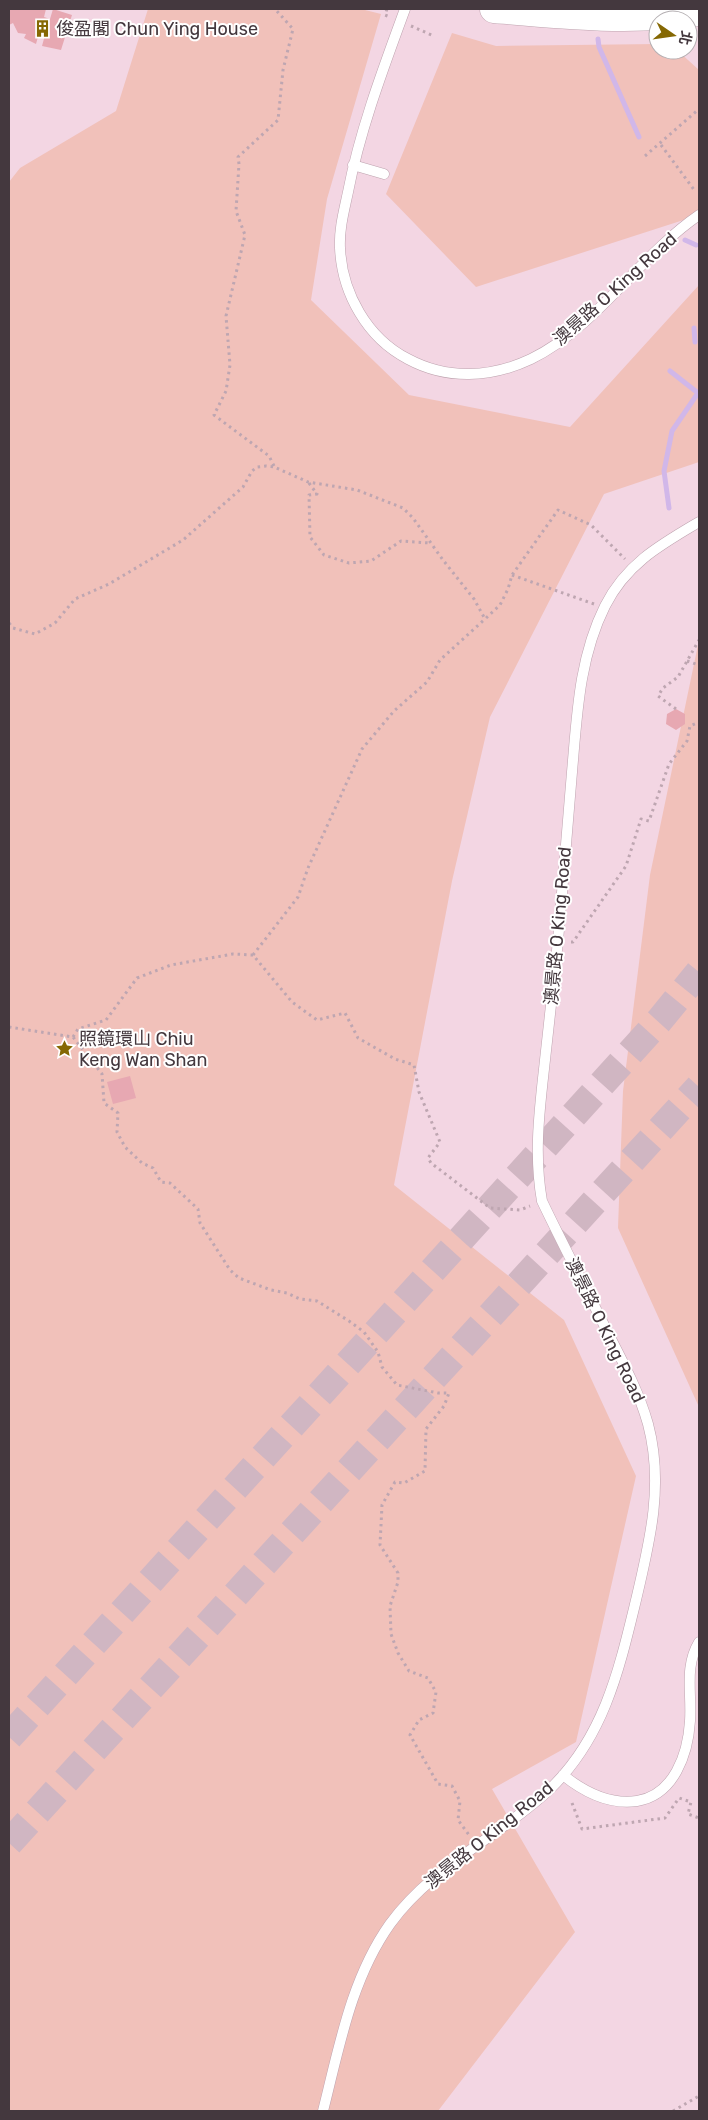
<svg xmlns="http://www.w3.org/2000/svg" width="708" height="2120" viewBox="0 0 708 2120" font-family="Rubik,'Noto Sans TC',sans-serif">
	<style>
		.green { fill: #f1c1ba }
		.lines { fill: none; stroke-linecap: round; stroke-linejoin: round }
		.stream { stroke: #d1b7e9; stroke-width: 5 }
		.building { fill: #e7a8b2 }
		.trunk-tunnel { stroke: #d0b6c2; stroke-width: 28; stroke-dasharray: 28 14; stroke-linecap: butt }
		.service-casing { stroke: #bea3af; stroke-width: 11 }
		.secondary-casing { stroke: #bea3af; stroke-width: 29 }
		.path { stroke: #bea6b1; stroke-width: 3; stroke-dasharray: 2.5 4; stroke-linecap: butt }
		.service { stroke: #fff; stroke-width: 10 }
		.secondary { stroke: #fff; stroke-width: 28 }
		.labels { text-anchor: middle; stroke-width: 4; stroke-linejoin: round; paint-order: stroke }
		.poi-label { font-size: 18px; fill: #44383e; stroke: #fff; text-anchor: start }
		.street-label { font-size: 18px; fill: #44383e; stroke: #fff }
	</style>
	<rect width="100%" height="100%" fill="#f3d6e3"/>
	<!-- green -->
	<path class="green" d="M 148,9 L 361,9 L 381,14 L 327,199 L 311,300 L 409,395 L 570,427 L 699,285 L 699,462 L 604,494 L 490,717 L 452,881 L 394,1185 L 564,1320 L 636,1476 L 576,1742 L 492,1789 L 575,1932 L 438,2111 L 9,2111 L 9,182 L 20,168 L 116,111 Z
		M 452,33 L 496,46 L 658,44 L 658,50 L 677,50 L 699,70 L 699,215 L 476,287 L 386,194 Z
		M 699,640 L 699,1407 L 618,1228 L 623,1091 L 650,875 Z"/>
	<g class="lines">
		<!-- stream -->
		<path class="stream" d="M 598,39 L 599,47 L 639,137
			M 685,240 L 696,245
			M 694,328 L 695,342
			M 669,508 L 664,471 L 672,431 L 698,393 L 670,371"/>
	</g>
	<!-- building -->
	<path class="building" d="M 9,9 L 46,9 L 44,17 L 50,19 L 53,9 L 72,15 L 61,50 L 42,46 L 45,35 L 39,33 L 36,44 L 24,38 L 26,34 L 18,33 L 13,23 L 9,25 Z
		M 676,709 L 685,714 L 685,724 L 676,730 L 666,724 L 667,714 Z
		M 130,1076 L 136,1098 L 113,1104 L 107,1082 Z"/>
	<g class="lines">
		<!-- trunk-tunnel -->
		<path class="trunk-tunnel" d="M 9,1737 L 659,1021 L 699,972
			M 9,1843 L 699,1087"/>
		<defs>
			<path id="service" d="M 405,9 C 383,69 360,130 348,192 C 344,211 339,229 340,248 C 342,293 367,338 408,359 C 447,380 491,378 531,359 C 598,326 638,257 699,215
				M 353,165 L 384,174
				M 563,1775 C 584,1792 609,1805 637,1801 C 674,1795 688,1754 690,1721 C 692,1693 684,1667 699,1642
				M 323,2111 C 339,2048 351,1979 390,1924 C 432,1866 499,1837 550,1789 C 604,1737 619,1670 636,1600 C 650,1541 664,1484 648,1424 C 639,1392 623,1362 608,1333 C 586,1289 563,1245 542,1201 C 534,1156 539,1114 544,1069 C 549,1026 553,984 558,941 C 563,885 567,828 572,772 C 577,715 579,658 605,606 C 626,564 660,545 699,522"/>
			<path id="secondary" d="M 494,9 C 562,15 631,22 699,12"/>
		</defs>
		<!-- service casing -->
		<use href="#service" class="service-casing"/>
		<!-- secondary casing -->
		<use href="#secondary" class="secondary-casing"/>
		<!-- path -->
		<path class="path" d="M 387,9 L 385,15 L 390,17
			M 411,26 L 434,36
			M 661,145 L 695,191
			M 645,156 L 699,109
			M 274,466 L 269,456 L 214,415 L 226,391 L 230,365 L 226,316 L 245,235 L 236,211 L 239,164 L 238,157 L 278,120 L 283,70 L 293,29 L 275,9
			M 309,483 L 317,494 L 309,495 L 310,537 L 324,555 L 349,563 L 371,561 L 401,541 L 430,543
			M 512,575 L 594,604
			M 9,623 L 13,628 L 35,634 L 55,623 L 75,599 L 109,584 L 183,540 L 243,487 L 252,471 L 257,467 L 266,466 L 274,467 L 308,482 L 357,490 L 403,508 L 413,518 L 443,560 L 474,599 L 485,619 L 500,605 L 508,589 L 512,575 L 558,510 L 591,525 L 625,559
			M 687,661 L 699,665
			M 676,709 L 658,696 L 663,688 L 678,677 L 699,640
			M 571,942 L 573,942 L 626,866 L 641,819 L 649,821 L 669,764 L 687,741 L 690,726 L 699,722
			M 253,955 L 298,897 L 308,868 L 362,749 L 394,711 L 427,682 L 440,660 L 485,619
			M 9,1027 L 73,1037 L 102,1074 L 104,1103 L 118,1113 L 117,1132 L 125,1147 L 142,1163 L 153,1168 L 161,1182 L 170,1183 L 198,1209 L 200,1223 L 230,1270 L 239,1278 L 271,1290 L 287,1293 L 300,1299 L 317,1301 L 349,1321 L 364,1332 L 378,1352 L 382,1367 L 397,1385 L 438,1393 L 449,1393 L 444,1406 L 426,1429 L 425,1471 L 404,1483 L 395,1482 L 382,1505 L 380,1545 L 398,1573 L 398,1582 L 390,1606 L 391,1634 L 398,1653 L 409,1671 L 428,1678 L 436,1692 L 433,1713 L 419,1720 L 410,1735 L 438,1784 L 452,1786 L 460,1801 L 458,1820 L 469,1835
			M 73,1037 L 78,1029 L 106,1020 L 137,978 L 171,965 L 233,954 L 253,955 L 292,1002 L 317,1020 L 345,1013 L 358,1038 L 395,1059 L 414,1065 L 419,1092 L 440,1142 L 428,1158 L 431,1163 L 490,1208 L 520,1210 L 530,1206
			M 572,1803 L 582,1829 L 665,1818 L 679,1798 L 691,1802 L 688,1814 L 699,1818
			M 673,2111 L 699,2096"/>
		<!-- service -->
		<use href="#service" class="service"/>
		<!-- secondary -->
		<use href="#secondary" class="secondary"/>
	</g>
	<!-- icons -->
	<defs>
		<symbol id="building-bare" viewBox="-9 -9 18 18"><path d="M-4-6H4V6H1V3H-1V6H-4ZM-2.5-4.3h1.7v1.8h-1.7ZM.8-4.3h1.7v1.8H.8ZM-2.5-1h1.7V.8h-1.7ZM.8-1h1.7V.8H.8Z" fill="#856803" stroke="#fff" stroke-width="2.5" paint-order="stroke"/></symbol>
		<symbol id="sight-bare" viewBox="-9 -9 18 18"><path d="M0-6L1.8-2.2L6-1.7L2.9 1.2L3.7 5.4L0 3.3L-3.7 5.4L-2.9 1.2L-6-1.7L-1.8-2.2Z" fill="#856803" stroke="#fff" stroke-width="2.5" paint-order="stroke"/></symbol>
	</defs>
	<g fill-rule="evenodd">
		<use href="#building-bare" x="30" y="16" width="25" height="25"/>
		<use href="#sight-bare" x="52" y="1036" width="25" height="25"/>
	</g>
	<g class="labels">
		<!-- poi labels -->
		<g class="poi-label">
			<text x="56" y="35">俊盈閣 Chun Ying House</text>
			<text x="79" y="1045">照鏡環山 Chiu<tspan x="79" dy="21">Keng Wan Shan</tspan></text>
		</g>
		<!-- street labels -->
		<g class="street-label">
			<text transform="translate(615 289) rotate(-42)" y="6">澳景路 O King Road</text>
			<text transform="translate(558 926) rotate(-85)" y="6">澳景路 O King Road</text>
			<text transform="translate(605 1330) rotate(64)" y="6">澳景路 O King Road</text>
			<text transform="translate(489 1835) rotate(-39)" y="6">澳景路 O King Road</text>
		</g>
	</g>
	<!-- border -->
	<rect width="708" height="2120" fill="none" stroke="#44383e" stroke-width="20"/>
	<!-- north arrow -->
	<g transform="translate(673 35) rotate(103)"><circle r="24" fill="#ffffff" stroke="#b4afb2"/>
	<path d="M0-4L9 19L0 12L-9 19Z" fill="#856803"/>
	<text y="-8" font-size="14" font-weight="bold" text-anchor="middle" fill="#44383e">北</text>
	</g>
</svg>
